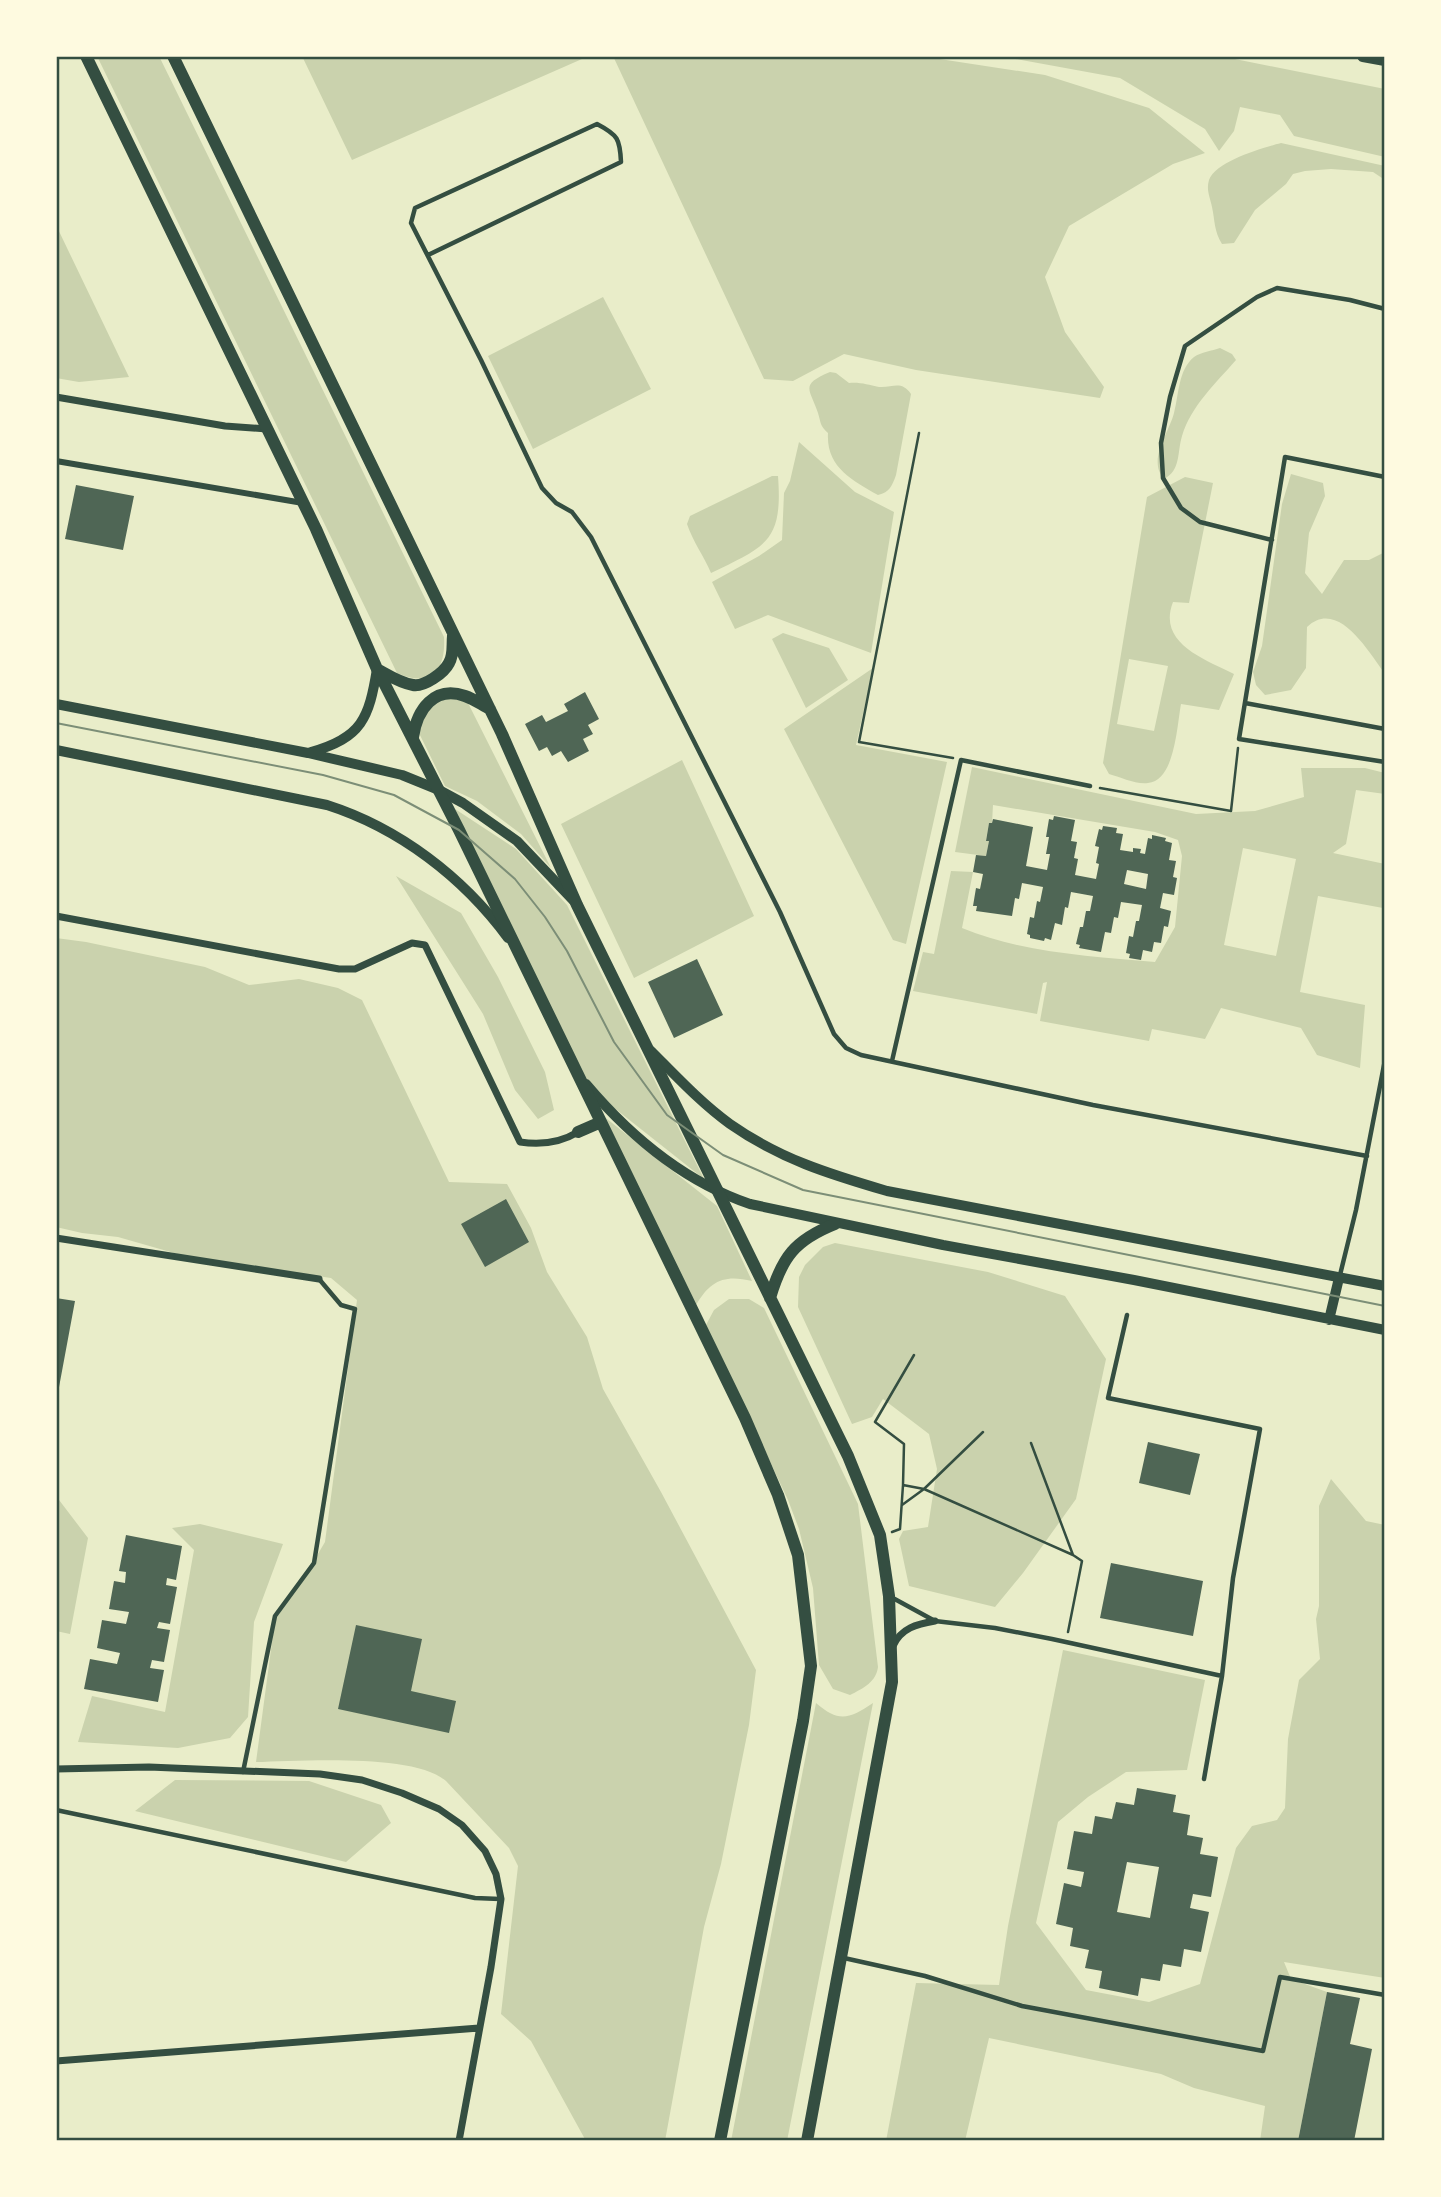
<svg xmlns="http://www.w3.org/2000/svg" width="1441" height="2197" viewBox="0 0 1441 2197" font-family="'Open Sans',sans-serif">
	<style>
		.green { fill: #cad2ad; fill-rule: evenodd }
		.building { fill: #4f6655; fill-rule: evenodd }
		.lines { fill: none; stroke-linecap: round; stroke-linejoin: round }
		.path { stroke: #344e41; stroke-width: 2.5 }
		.service { stroke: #344e41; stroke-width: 4.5 }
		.pedestrian { stroke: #344e41; stroke-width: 6 }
		.minor { stroke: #344e41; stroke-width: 7 }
		.tertiary { stroke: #344e41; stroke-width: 10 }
		.secondary { stroke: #344e41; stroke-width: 12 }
		.tram { stroke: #7c8e77; stroke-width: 2 }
		.neatline { fill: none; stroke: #344e41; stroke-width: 2.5 }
	</style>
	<rect width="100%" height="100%" fill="#e9edc9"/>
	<!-- green -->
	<path class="green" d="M 97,56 L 159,56 L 444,637 C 446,671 431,688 397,673 Z
		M 302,56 L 563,56 L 582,59 L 352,160 Z
		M 613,56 L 920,56 L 1045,75 L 1149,108 L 1205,153 L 1173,164 L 1069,226 L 1045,277 L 1065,332 L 1104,387 L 1100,398 L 916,370 L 844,354 L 793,381 L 764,379 Z
		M 999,56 L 1220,56 L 1385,89 L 1385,157 L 1294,136 L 1280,115 L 1240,107 L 1234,131 L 1219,151 L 1205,129 L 1120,78 Z
		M 1281,143 L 1385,166 L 1385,180 L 1373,172 L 1331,169 L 1305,171 L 1293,174 L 1286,184 L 1255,210 L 1234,243 L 1222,244 C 1214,231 1215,221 1212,207 C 1210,197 1206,190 1209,180 C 1216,161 1262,148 1281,143 Z
		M 56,225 L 129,377 L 79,382 L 56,378 Z
		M 603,297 L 651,389 L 533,449 L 488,356 Z
		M 1220,348 L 1232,354 L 1236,360 C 1216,383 1191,406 1182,436 C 1177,453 1181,470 1164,479 C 1147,460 1169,433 1174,413 C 1179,395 1178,370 1194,357 C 1201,352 1212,351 1220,348 Z
		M 830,372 L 836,373 L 849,383 C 861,382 868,385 879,387 C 893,388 901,380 911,394 L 896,475 C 892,486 890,492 878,495 C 852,480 826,467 828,433 C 820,426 821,423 818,413 C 810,389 799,385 830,372 Z
		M 799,442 L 855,492 L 894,512 L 871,653 L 768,615 L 735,629 L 712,582 L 759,556 L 782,540 L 784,493 L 790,481 Z
		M 1291,474 L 1323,483 L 1325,496 L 1309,533 L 1305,573 L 1322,594 L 1344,560 L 1369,560 L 1385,552 L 1385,674 C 1368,651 1338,598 1307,627 L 1306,668 L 1291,690 L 1265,695 L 1256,685 L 1253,672 L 1262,646 L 1282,504 Z
		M 772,476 L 778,476 C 783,542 766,546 711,573 C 704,556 693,542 687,524 L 690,516 Z
		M 1185,477 L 1213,483 L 1189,603 L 1173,602 C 1157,643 1204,659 1234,674 L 1219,710 L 1181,704 C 1177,725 1175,781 1148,783 C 1137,785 1120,777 1109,774 L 1103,763 L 1147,497 ZM 1129,659 L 1168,666 L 1154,731 L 1117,724 Z
		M 783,633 L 829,648 L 848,680 L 806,708 L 772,639 Z
		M 873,668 L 856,745 L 947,762 L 906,944 L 893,940 L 784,729 Z
		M 442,698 L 466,699 L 551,868 L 521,834 L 477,801 L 445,786 L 417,729 L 422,714 Z
		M 682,760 L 754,916 L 634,978 L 561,824 Z
		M 972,767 L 1196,814 L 1255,811 L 1304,797 L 1301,768 L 1365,768 L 1385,773 L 1385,794 L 1356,790 L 1346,844 L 1333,853 L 1385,864 L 1383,908 L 1318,896 L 1300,992 L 1365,1005 L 1360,1068 L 1317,1055 L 1301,1028 L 1221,1008 L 1205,1039 L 1152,1029 L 1149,1041 L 1040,1021 L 1047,982 L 1043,983 L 1037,1014 L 913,991 L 923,952 L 934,954 L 951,871 L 973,872 L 962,928 C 1023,953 1090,956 1155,962 L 1175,927 L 1182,856 L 1178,840 L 1155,832 L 993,805 L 992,823 L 989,823 L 986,840 L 989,841 L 986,856 L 955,852 ZM 1243,848 L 1296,859 L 1276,956 L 1224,945 Z
		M 455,809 L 516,849 L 567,905 L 704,1179 L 589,1088 Z
		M 396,876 L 461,913 L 498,977 L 545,1072 L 554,1110 L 538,1119 L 515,1090 L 483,1014 Z
		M 56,938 L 86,942 L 205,967 L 249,985 L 299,979 L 338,988 L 362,1000 L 449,1182 L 507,1184 L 531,1228 L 547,1272 L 587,1337 L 603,1389 L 661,1492 L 756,1670 L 749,1725 L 721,1864 L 704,1927 L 665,2141 L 586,2141 L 531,2041 L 501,2014 L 518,1866 L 509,1848 L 446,1781 C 415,1753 299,1761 256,1762 L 276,1612 L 300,1584 L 325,1542 L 357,1300 L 331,1278 L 188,1257 L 118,1237 L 82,1233 L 56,1227 Z
		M 602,1115 L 717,1206 L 752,1281 C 724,1274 710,1281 696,1305 Z
		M 835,1243 L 988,1272 L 1065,1296 L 1106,1359 L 1076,1499 L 1023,1573 L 995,1607 L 909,1586 L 899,1539 L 903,1531 L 928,1527 L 937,1469 L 929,1434 L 883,1399 L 872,1417 L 852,1424 L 798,1307 L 799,1277 L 805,1265 L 823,1247 Z
		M 729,1299 L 749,1299 L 764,1308 L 858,1504 L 878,1667 C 876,1682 864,1688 850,1695 L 833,1689 L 819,1665 L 813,1588 L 799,1529 L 788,1500 L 706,1325 L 714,1310 Z
		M 1331,1479 L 1366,1521 L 1385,1525 L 1385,1978 L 1284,1962 L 1291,1979 L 1327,1992 L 1298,2141 L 1260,2141 L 1265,2106 L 1194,2088 L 1161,2074 L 989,2038 L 965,2141 L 886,2141 L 916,1983 L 999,1985 L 1008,1926 L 1063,1650 L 1205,1680 L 1187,1770 L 1126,1772 L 1088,1797 L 1058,1822 L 1036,1923 L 1086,1990 L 1149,2002 L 1200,1984 L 1236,1848 L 1252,1826 L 1277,1820 L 1285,1808 L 1288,1739 L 1299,1680 L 1320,1659 L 1316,1619 L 1319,1606 L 1319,1506 Z
		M 56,1496 L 88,1538 L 70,1634 L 56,1631 Z
		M 200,1524 L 283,1544 L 254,1622 L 248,1717 L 230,1738 L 178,1748 L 78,1742 L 92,1696 L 165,1712 L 194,1550 L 172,1528 Z
		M 816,1703 C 839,1723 849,1719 873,1703 L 787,2141 L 731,2141 Z
		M 175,1780 L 309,1781 L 381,1805 L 391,1823 L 346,1862 L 135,1811 Z"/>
	<!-- building -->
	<path class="building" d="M 76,485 L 134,496 L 123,550 L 65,539 Z
		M 585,692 L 599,719 L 588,725 L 593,734 L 583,739 L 589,751 L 568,762 L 561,751 L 552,756 L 547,747 L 539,751 L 525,724 L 542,715 L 546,722 L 568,711 L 564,704 Z
		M 1054,816 L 1075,820 L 1071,841 L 1077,842 L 1074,858 L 1078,859 L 1075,875 L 1096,879 L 1099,864 L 1096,863 L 1099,847 L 1095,846 L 1099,829 L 1102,830 L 1103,826 L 1117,828 L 1116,833 L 1123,834 L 1120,850 L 1133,852 L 1133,848 L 1141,849 L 1140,853 L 1145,854 L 1148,838 L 1152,839 L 1152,835 L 1166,838 L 1165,841 L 1172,843 L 1169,860 L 1176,861 L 1173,877 L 1177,878 L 1174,895 L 1163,893 L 1160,908 L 1171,911 L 1168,927 L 1164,926 L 1161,943 L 1154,942 L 1152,952 L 1143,950 L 1141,960 L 1129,958 L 1130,954 L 1126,953 L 1129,936 L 1133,937 L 1136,921 L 1139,921 L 1142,905 L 1121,902 L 1118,918 L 1114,917 L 1111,933 L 1105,932 L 1101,952 L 1079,948 L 1080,945 L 1076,944 L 1080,927 L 1083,927 L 1086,911 L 1090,911 L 1093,896 L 1071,892 L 1068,908 L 1065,907 L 1062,925 L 1055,923 L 1051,940 L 1045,938 L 1044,941 L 1030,938 L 1030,935 L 1027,934 L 1030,917 L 1034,918 L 1037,901 L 1040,902 L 1043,887 L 1022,883 L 1019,899 L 1015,898 L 1012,916 L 976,911 L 977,906 L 973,906 L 976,888 L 980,889 L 983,874 L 973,872 L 976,855 L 986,856 L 989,841 L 986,841 L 989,823 L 992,823 L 993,819 L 1033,827 L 1026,866 L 1047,870 L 1050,854 L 1046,854 L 1049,837 L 1046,837 L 1049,819 L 1053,820 ZM 1127,870 L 1148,874 L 1146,889 L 1124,884 Z
		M 697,959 L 723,1015 L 674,1038 L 648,982 Z
		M 506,1199 L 529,1242 L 485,1267 L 461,1224 Z
		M 56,1298 L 75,1301 L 57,1398 L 56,1398 Z
		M 1148,1442 L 1200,1454 L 1190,1495 L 1139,1483 Z
		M 126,1535 L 182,1546 L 176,1580 L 167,1578 L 166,1585 L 177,1587 L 170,1624 L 159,1622 L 157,1628 L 170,1630 L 164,1662 L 152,1660 L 150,1668 L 164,1670 L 158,1702 L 84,1689 L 90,1659 L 117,1664 L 120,1653 L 97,1648 L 102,1620 L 126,1624 L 129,1612 L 109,1609 L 114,1581 L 125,1583 L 126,1572 L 119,1571 Z
		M 1111,1563 L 1203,1581 L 1193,1636 L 1100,1618 Z
		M 356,1625 L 422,1639 L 411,1691 L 456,1701 L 449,1733 L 338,1709 Z
		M 1137,1788 L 1176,1795 L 1173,1812 L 1190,1815 L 1187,1835 L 1203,1838 L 1200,1854 L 1218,1857 L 1211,1897 L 1193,1894 L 1190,1908 L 1209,1912 L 1201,1952 L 1184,1949 L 1181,1967 L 1163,1964 L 1160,1981 L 1141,1978 L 1138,1996 L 1099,1988 L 1102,1971 L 1085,1968 L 1089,1950 L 1070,1946 L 1073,1928 L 1056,1924 L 1064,1883 L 1081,1887 L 1084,1872 L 1067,1869 L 1074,1831 L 1092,1834 L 1095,1816 L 1112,1819 L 1116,1802 L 1134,1805 ZM 1127,1862 L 1159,1867 L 1150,1918 L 1117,1912 Z
		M 1327,1992 L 1360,1998 L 1350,2044 L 1372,2049 L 1354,2141 L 1298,2141 Z"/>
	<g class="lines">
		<!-- path -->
		<path class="path" d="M 919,433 L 859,742 L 953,758
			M 1100,788 L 1231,811 L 1238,748
			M 914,1355 L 875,1422 L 904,1444 L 903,1485 L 924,1489 L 1073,1555
			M 1031,1443 L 1073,1555 L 1082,1561 L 1068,1632
			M 902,1505 L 924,1489 L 983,1432
			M 892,1532 L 900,1529 L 903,1485"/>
		<!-- service -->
		<path class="service" d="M 428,255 L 621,162 C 620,139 618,135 597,124 L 415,208 L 411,223 L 481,360 L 542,488 L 556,503 L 572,512 L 591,537 L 780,912 L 834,1034 L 846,1048 L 861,1055 L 1093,1105 L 1367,1156
			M 1385,477 L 1285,457 L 1239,739 L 1385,762
			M 1272,540 L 1200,522 L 1181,508 L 1163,478 L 1161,443 L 1170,397 L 1185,346 L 1257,297 L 1277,288 L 1350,300 L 1385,309
			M 1245,703 L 1385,729
			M 892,1061 L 961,760 L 1090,786
			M 1340,1275 L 1356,1210 L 1385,1060
			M 1127,1315 L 1108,1398 L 1260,1429 L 1233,1578 L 1222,1676 L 1204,1779
			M 891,1597 L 935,1621 L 995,1628 L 1052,1639 L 1222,1676
			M 243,1772 L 275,1616 L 314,1563 L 355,1309 L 341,1305 L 319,1279
			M 56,1810 L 475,1898 L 500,1899
			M 844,1958 L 925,1976 L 1022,2006 L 1263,2051 L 1280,1977 L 1385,1995"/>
		<!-- pedestrian -->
		<path class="pedestrian" d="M 56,461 L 303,503"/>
		<!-- minor -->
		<path class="minor" d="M 56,397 L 225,426 L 267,429
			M 56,916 L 339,969 L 355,969 L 412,943 L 425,945 L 520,1142 C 540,1145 560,1143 578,1132
			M 56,1238 L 319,1279
			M 893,1646 C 901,1628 917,1624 935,1621
			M 56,1769 L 149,1767 L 320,1774 L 362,1780 L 402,1793 L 439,1809 L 462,1825 L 485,1851 L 496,1874 L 501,1899 L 491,1967 L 459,2141
			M 56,2061 L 479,2028"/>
		<!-- tertiary -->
		<path class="tertiary" d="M 56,704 L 308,753 L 402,775 L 439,790 L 463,803 L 517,841 L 573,900
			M 56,750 L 327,805 C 399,828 463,877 508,938
			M 311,752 C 362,738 369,718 377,669
			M 651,1051 C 676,1076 701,1103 730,1124 C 780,1159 829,1174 887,1191 L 1385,1286
			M 586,1084 C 630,1136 685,1182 750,1204 L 943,1245 L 1134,1280 L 1385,1330
			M 1329,1320 L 1339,1278"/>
		<!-- secondary -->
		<path class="secondary" d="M 86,56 L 316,529 L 377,669 L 459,830 L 745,1418 L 778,1495 L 798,1555 L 811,1666 L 803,1721 L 720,2141
			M 173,56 L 502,734 L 577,905 L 848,1456 L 880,1535 L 889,1596 L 892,1682 L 807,2141
			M 1363,56 L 1385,60
			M 377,669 C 388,675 400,683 413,685 C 424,687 444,673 449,663 C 454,655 452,645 453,636
			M 413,737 C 417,710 434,685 465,696 C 474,699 482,705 490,709
			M 578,1132 L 601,1122
			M 770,1298 C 782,1257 795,1240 835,1224"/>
		<!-- tram -->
		<path class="tram" d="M 56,723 L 323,775 L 394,795 L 459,830 L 515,879 L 545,917 L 567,951 L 614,1042 L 667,1115 L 723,1155 L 803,1190 L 1385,1306"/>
	</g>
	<!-- border -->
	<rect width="1441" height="2197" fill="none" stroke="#fefae0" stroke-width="116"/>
	<rect x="58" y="58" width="1325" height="2081" class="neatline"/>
</svg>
